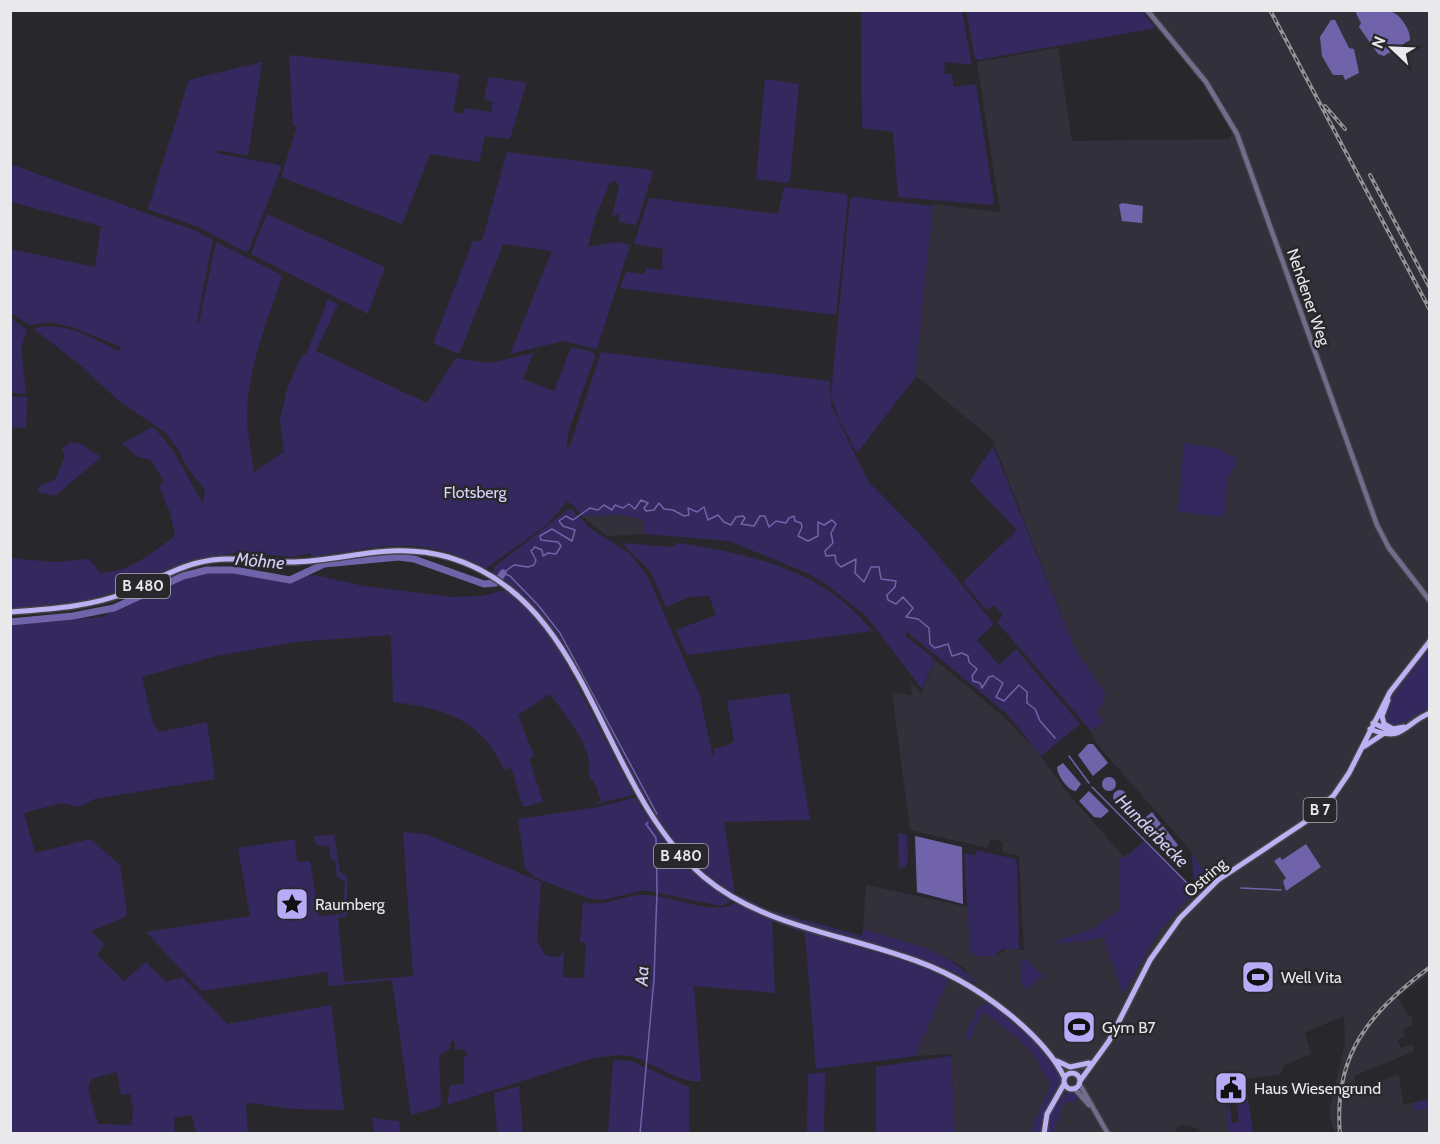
<svg xmlns="http://www.w3.org/2000/svg" width="1440" height="1144" viewBox="0 0 1440 1144" font-family="Cabin,sans-serif">
	<style>
		.built { fill: #32313b }
		.green { fill: #35285f; fill-rule: evenodd }
		.water { fill: #7063aa }
		.lines { fill: none; stroke-linecap: round; stroke-linejoin: round }
		.stream { stroke: #7063aa; stroke-width: 1.5 }
		.river { stroke: #7063aa; stroke-width: 7 }
		.minor-casing { stroke: #434347; stroke-width: 7 }
		.major-casing { stroke: #434347; stroke-width: 8 }
		.minor { stroke: #716d8d; stroke-width: 4.5 }
		.major { stroke: #bbb1f3; stroke-width: 5 }
		.rail-casing { stroke: #949497; stroke-width: 4 }
		.rail { stroke: #28282c; stroke-width: 1.5; stroke-dasharray: 4.5; stroke-linecap: butt }
		.labels { text-anchor: middle; stroke-width: 5; stroke-linejoin: round; paint-order: stroke }
		.shield { fill: #28282c; stroke: #afafb2; stroke-width: 1.5 }
		.shield-label { font-size: 15px; font-weight: bold; fill: #e9e9ec }
		.street-label { font-size: 16px; fill: #e9e9ec; stroke: #28282c }
		.park-label { font-size: 16px; fill: #d9d4fc; stroke: #28282c }
		.poi-label { font-size: 16px; fill: #e9e9ec; stroke: #28282c; text-anchor: start }
		.water-label { font-size: 18px; font-style: italic; fill: #d1cdf5; stroke: #28282c }
	</style>
	<rect width="100%" height="100%" fill="#28282c"/>
	<!-- built -->
	<path class="built" d="M 1149,11 L 1429,11 L 1429,974 L 1398,997 L 1408,1016 L 1411,1015 L 1413,1025 L 1403,1029 L 1405,1036 L 1397,1040 L 1401,1048 L 1412,1044 L 1415,1051 L 1354,1076 L 1357,1091 L 1399,1074 L 1403,1105 L 1413,1103 L 1414,1111 L 1429,1109 L 1429,1133 L 1334,1133 L 1329,1112 L 1345,1043 L 1344,1016 L 1305,1032 L 1311,1054 L 1285,1065 L 1279,1075 L 1224,1081 L 1229,1133 L 1202,1133 L 1197,1128 L 1184,1125 L 1176,1128 L 1175,1134 L 955,1133 L 951,1054 L 915,1056 L 949,979 L 971,991 L 977,984 L 963,967 L 944,956 L 863,929 L 866,885 L 968,907 L 969,914 L 996,956 L 1007,949 L 1024,950 L 1019,856 L 1002,852 L 1003,842 L 991,839 L 987,848 L 910,830 L 892,692 L 912,696 L 910,681 L 921,694 L 935,660 L 1002,715 L 1037,751 L 1068,793 L 1124,857 L 1122,859 L 1119,857 L 1121,926 L 1116,933 L 1106,936 L 1123,994 L 1158,933 L 1178,908 L 1205,882 L 1191,851 L 1096,743 L 1091,731 L 1098,728 L 1097,713 L 1106,695 L 1076,651 L 992,439 L 915,375 L 933,204 L 1000,212 L 977,62 L 1058,48 L 1072,141 L 1229,139 L 1237,130 L 1217,92 Z
		M 595,514 L 623,515 L 644,520 L 644,534 L 607,536 L 582,516 Z"/>
	<!-- green -->
	<path class="green" d="M 861,11 L 962,11 L 972,65 L 945,62 L 944,74 L 952,74 L 954,87 L 976,84 L 994,202 L 992,205 L 898,197 L 893,132 L 862,128 Z
		M 966,11 L 1141,11 L 1156,28 L 978,60 L 975,58 Z
		M 289,55 L 460,74 L 453,111 L 463,114 L 465,108 L 491,112 L 493,102 L 484,99 L 489,77 L 523,82 L 526,84 L 510,139 L 485,136 L 479,162 L 430,154 L 402,224 L 281,177 L 297,127 L 293,126 Z
		M 262,62 L 248,156 L 217,150 L 217,153 L 279,165 L 281,168 L 249,250 L 245,252 L 198,227 L 148,209 L 189,80 Z
		M 765,79 L 799,84 L 790,180 L 787,183 L 756,179 Z
		M 507,152 L 651,170 L 653,173 L 636,225 L 619,222 L 619,213 L 612,217 L 619,187 L 615,181 L 610,183 L 595,218 L 588,247 L 617,242 L 630,245 L 597,349 L 563,341 L 510,354 L 552,251 L 503,244 L 459,354 L 433,343 L 473,241 L 482,241 Z
		M 10,164 L 196,231 L 213,240 L 197,321 L 199,323 L 216,242 L 280,274 L 282,278 C 266,324 248,367 247,416 C 247,435 252,454 254,472 L 284,452 L 280,419 L 288,386 L 303,354 L 306,355 L 328,299 L 338,304 L 316,351 L 427,403 L 456,358 L 490,363 L 533,353 L 523,379 L 554,391 L 571,347 L 593,352 L 595,356 L 569,430 L 566,447 L 570,446 L 601,352 L 830,381 L 831,405 L 868,481 L 921,535 L 994,624 L 977,640 L 999,665 L 1016,649 L 1080,724 L 1041,756 L 1007,714 L 906,631 L 906,637 L 935,659 L 922,689 L 866,616 L 827,585 L 807,573 L 729,541 L 644,534 L 644,520 L 623,515 L 582,516 L 572,504 L 567,502 L 545,526 L 485,569 C 472,563 460,556 447,552 C 401,538 358,551 312,557 L 310,553 L 294,557 L 239,552 L 194,561 L 137,585 L 90,600 L 11,609 L 11,558 L 52,562 L 89,559 L 100,573 C 128,573 153,552 175,536 L 170,513 L 159,486 L 164,481 L 151,460 L 138,457 L 122,444 L 152,427 C 176,447 186,477 203,503 L 205,490 L 186,466 L 178,449 L 167,434 L 118,400 L 79,364 L 34,329 C 61,319 94,339 119,351 L 121,347 L 75,328 L 51,322 L 30,325 L 11,313 L 11,249 L 95,267 L 101,226 L 11,202 Z
		M 784,187 L 846,194 L 848,198 L 836,315 L 620,288 L 626,272 L 645,274 L 646,268 L 662,270 L 663,249 L 634,244 L 649,198 L 778,214 Z
		M 853,197 L 933,206 L 915,378 L 857,453 L 839,419 L 831,394 L 850,199 Z
		M 267,214 L 385,267 L 368,314 L 251,254 Z
		M 10,317 L 27,330 L 21,348 L 26,394 L 11,393 Z
		M 10,396 L 27,397 L 26,428 L 11,427 Z
		M 71,442 L 81,444 L 101,457 L 55,496 L 38,492 L 39,486 L 55,480 L 65,456 L 62,449 Z
		M 1184,443 L 1217,448 L 1235,458 L 1235,466 L 1228,477 L 1224,517 L 1178,512 Z
		M 993,446 L 1076,651 L 1106,695 L 1097,713 L 1105,722 L 1091,731 L 997,622 L 1003,615 L 994,605 L 986,610 L 963,582 L 1017,530 L 970,481 Z
		M 570,508 L 591,529 L 629,553 L 648,577 L 700,696 L 713,758 L 714,749 L 729,745 L 734,741 L 727,701 L 789,693 L 810,820 L 724,822 L 735,893 L 732,894 L 685,857 L 682,862 L 729,898 L 729,902 L 721,906 L 644,890 L 603,900 L 591,899 L 536,878 L 525,869 L 518,819 L 598,807 L 633,798 L 636,798 L 643,811 L 647,806 L 551,628 L 522,596 L 492,574 L 494,567 Z
		M 622,543 L 672,547 L 679,543 C 752,555 823,569 872,631 L 687,655 L 676,630 L 716,615 L 709,596 L 690,597 L 666,607 L 651,572 Z
		M 219,570 L 278,580 L 315,575 L 363,586 L 452,597 L 482,596 L 505,590 L 526,607 L 545,629 L 562,656 L 634,795 L 590,805 L 601,801 L 595,784 L 588,775 C 596,750 564,713 550,694 L 518,715 L 534,756 L 529,759 L 543,802 L 523,807 L 511,767 L 504,770 C 483,720 444,708 393,702 L 391,635 L 295,642 L 216,656 L 142,677 L 153,723 L 159,732 L 207,722 L 215,779 L 94,799 L 80,807 L 61,803 L 24,813 L 35,853 L 90,839 L 120,865 L 127,914 L 125,917 L 91,931 L 104,944 L 97,955 L 124,981 L 146,962 L 166,982 L 183,977 L 227,1024 L 331,1005 L 344,1110 L 293,1109 L 250,1103 L 246,1105 L 248,1133 L 196,1133 L 192,1115 L 174,1118 L 175,1133 L 11,1133 L 10,625 L 101,617 L 183,579 ZM 117,1072 L 121,1095 L 130,1094 L 133,1108 L 132,1125 L 98,1124 L 88,1089 L 91,1079 Z
		M 1429,646 L 1429,708 L 1395,727 L 1385,722 L 1384,714 L 1394,695 Z
		M 403,832 L 426,834 L 541,882 L 537,941 L 546,956 L 559,957 L 564,950 L 563,977 L 584,978 L 586,943 L 580,942 L 583,902 C 606,908 622,895 643,895 C 671,894 711,917 736,903 L 792,927 L 920,965 L 949,979 L 915,1056 L 816,1069 L 805,933 L 772,921 L 775,993 L 694,986 L 701,1081 C 673,1083 655,1061 629,1056 C 616,1054 603,1057 590,1059 L 447,1105 L 450,1085 L 464,1084 L 464,1057 L 468,1056 L 464,1049 L 455,1050 L 455,1041 L 451,1041 L 450,1049 L 439,1056 L 441,1106 L 411,1115 L 392,980 L 329,986 L 327,972 L 201,991 L 146,932 L 250,916 L 238,848 L 295,839 L 297,862 L 310,861 L 319,916 L 343,914 L 345,881 L 337,877 L 335,860 L 331,860 L 329,846 L 316,845 L 314,836 L 334,835 L 340,872 L 347,877 L 347,916 L 338,918 L 344,982 L 413,976 Z
		M 898,833 L 907,835 L 908,860 L 905,867 L 899,868 Z
		M 1145,841 L 1191,886 L 1194,881 L 1191,851 L 1207,877 L 1158,933 L 1123,994 L 1104,940 L 1105,936 L 1119,930 L 1121,926 C 1106,943 1073,942 1050,943 L 1092,929 L 1120,909 L 1119,856 L 1122,859 Z
		M 976,850 L 1015,859 L 1017,863 L 1019,949 L 1003,949 L 994,956 L 976,956 L 970,951 L 964,854 L 976,855 Z
		M 739,895 L 769,910 L 862,936 L 863,929 C 903,942 950,949 977,984 L 913,957 L 793,922 L 738,897 Z
		M 1026,959 L 1047,980 L 1040,977 L 1028,989 L 1022,984 L 1021,961 Z
		M 987,1002 C 1017,1019 1045,1047 1062,1078 L 1045,1109 L 1040,1133 L 1032,1133 L 1034,1122 L 1051,1085 L 1034,1056 L 1018,1039 L 983,1011 L 969,1041 L 965,1037 L 977,1009 Z
		M 951,1056 L 955,1133 L 876,1133 L 876,1067 Z
		M 613,1060 L 631,1061 L 689,1087 L 689,1133 L 608,1133 Z
		M 825,1072 L 824,1133 L 807,1133 L 808,1074 Z
		M 1245,1078 L 1253,1133 L 1229,1133 L 1224,1081 ZM 1236,1095 L 1239,1122 L 1232,1123 L 1228,1096 Z
		M 519,1086 L 523,1133 L 497,1133 L 494,1093 Z
		M 1067,1092 L 1074,1092 L 1079,1098 L 1073,1103 L 1068,1101 L 1062,1107 L 1053,1133 L 1047,1134 L 1052,1110 Z
		M 1429,1099 L 1429,1109 L 1414,1111 L 1413,1103 Z
		M 372,1118 L 399,1121 L 401,1133 L 374,1133 Z"/>
	<!-- water -->
	<path class="water" d="M 1355,11 C 1378,10 1394,4 1406,26 C 1409,32 1410,34 1410,40 L 1384,56 L 1378,54 L 1359,27 L 1361,23 Z
		M 1331,20 L 1335,20 L 1349,48 L 1354,49 L 1359,73 L 1345,80 L 1343,75 L 1333,75 L 1322,56 L 1320,37 Z
		M 1122,203 L 1143,206 L 1142,223 L 1122,221 L 1119,205 Z
		M 1088,744 L 1093,744 L 1108,763 L 1093,776 L 1078,755 Z
		M 1063,763 L 1081,784 L 1076,791 C 1068,791 1057,775 1057,767 Z
		M1102 784a7 7 0 1 1 14 0a7 7 0 1 1-14 0Z
		M1113 797a7 7 0 1 1 14 0a7 7 0 1 1-14 0Z
		M 1089,791 L 1109,811 L 1101,818 L 1094,817 L 1079,801 Z
		M 1152,812 L 1161,824 L 1150,834 L 1139,823 Z
		M 1163,826 L 1178,845 L 1167,855 L 1151,835 Z
		M 915,836 L 962,847 L 963,904 L 917,892 Z
		M 1306,844 L 1321,867 L 1286,891 L 1283,881 L 1286,878 L 1274,861 L 1280,857 L 1282,860 Z"/>
	<g class="lines">
		<!-- stream -->
		<path class="stream" d="M 1069,756 L 1089,783
			M 1092,787 L 1187,883 L 1199,885
			M 657,814 L 560,633 L 538,605 L 510,576 L 503,573 L 514,565 L 528,567 L 534,565 L 536,560 L 531,551 L 535,547 L 542,550 L 543,556 L 548,553 L 556,554 L 561,546 L 558,542 L 541,540 L 540,536 L 552,529 L 572,541 L 575,530 L 563,526 L 559,521 L 566,516 L 573,520 L 590,508 L 598,510 L 604,505 L 612,510 L 615,505 L 623,508 L 629,504 L 635,509 L 641,500 L 648,503 L 644,508 L 646,511 L 654,510 L 659,503 L 664,509 L 673,510 L 684,516 L 689,515 L 688,508 L 697,512 L 704,507 L 708,520 L 718,515 L 724,522 L 731,525 L 736,517 L 743,516 L 745,518 L 741,524 L 754,526 L 760,516 L 765,516 L 769,527 L 776,521 L 786,523 L 789,518 L 794,516 L 795,521 L 801,523 L 802,527 L 798,536 L 808,541 L 818,536 L 818,522 L 824,525 L 832,520 L 836,524 L 831,533 L 833,543 L 825,551 L 826,556 L 835,555 L 836,562 L 841,567 L 856,559 L 855,573 L 864,582 L 871,567 L 879,567 L 881,579 L 896,581 L 895,587 L 887,595 L 888,600 L 896,604 L 903,597 L 913,608 L 906,617 L 918,619 L 929,628 L 930,644 L 935,648 L 948,644 L 952,656 L 962,653 L 968,656 L 969,662 L 977,669 L 972,676 L 973,681 L 980,683 L 982,688 L 989,677 L 993,676 L 1003,683 L 996,697 L 1004,701 L 1019,685 L 1027,692 L 1027,703 L 1035,709 L 1040,721 L 1055,738
			M 1241,888 L 1281,890
			M 640,1134 L 654,979 L 657,891 L 656,838 L 646,824 L 648,822"/>
		<!-- river -->
		<path class="river" d="M 10,622 L 73,616 L 114,608 L 183,576 L 207,570 L 234,570 L 290,580 L 324,564 L 399,557 L 414,559 L 484,584 L 496,583 L 503,573"/>
		<defs>
			<path id="minor" d="M 1147,10 L 1206,82 L 1237,134 L 1377,525 L 1389,548 L 1430,601
				M 1079,1083 L 1108,1134
				M 1074,1088 L 1089,1105"/>
			<path id="major" d="M 10,612 C 49,609 89,607 125,593 C 150,584 172,569 197,563 C 230,554 261,563 294,562 C 349,560 392,541 448,557 C 593,599 598,788 704,877 C 760,924 835,933 902,956 C 941,968 977,988 1009,1014 C 1031,1032 1052,1052 1064,1077
				M 1388,700 L 1382,716 L 1384,724 L 1393,729 L 1404,727
				M 1373,723 L 1393,732
				M 1370,729 C 1404,743 1403,724 1430,713
				M 1365,746 L 1383,734
				M 1057,1061 L 1070,1067 L 1089,1063
				M1064 1081a8 8 0 1 1 16 0a8 8 0 1 1-16 0Z
				M 1080,1081 L 1109,1041 L 1150,960 L 1180,918 L 1218,880 L 1305,822 L 1334,795 L 1349,773 L 1390,692 L 1430,641
				M 1044,1134 L 1047,1114 L 1064,1084"/>
		</defs>
		<!-- minor casing -->
		<use href="#minor" class="minor-casing"/>
		<!-- major casing -->
		<use href="#major" class="major-casing"/>
		<!-- minor -->
		<use href="#minor" class="minor"/>
		<!-- major -->
		<use href="#major" class="major"/>
		<defs>
			<path id="rail" d="M 1270,10 L 1430,310
				M 1325,106 L 1345,129
				M 1370,175 L 1430,288
				M 1340,1134 C 1333,1054 1370,1012 1430,967"/>
		</defs>
		<!-- rail casing -->
		<use href="#rail" class="rail-casing"/>
		<!-- rail -->
		<use href="#rail" class="rail"/>
	</g>
	<!-- icons -->
	<defs>
		<symbol id="sight-square" viewBox="-11 -11 22 22"><rect x="-9" y="-9" width="18" height="18" rx="4" fill="#b7abf8" stroke="#28282c"/><path d="M0-6L1.8-2.2L6-1.7L2.9 1.2L3.7 5.4L0 3.3L-3.7 5.4L-2.9 1.2L-6-1.7L-1.8-2.2Z" fill="#111"/></symbol>
		<symbol id="stadium-square" viewBox="-11 -11 22 22"><rect x="-9" y="-9" width="18" height="18" rx="4" fill="#b7abf8" stroke="#28282c"/><path d="M0-5a6.5 5 0 1 0 0 10a6.5 5 0 1 0 0-10ZM-3.5-1.8h7v3.6h-7Z" fill="#111"/></symbol>
		<symbol id="civic-square" viewBox="-11 -11 22 22"><rect x="-9" y="-9" width="18" height="18" rx="4" fill="#b7abf8" stroke="#28282c"/><path d="M-.6-6.5H3V-4.5H.6V-3L4-1V1h2V6H-6V1h2V-1L-.6-3ZM-1.2 2.5V6h2.4V2.5Z" fill="#111"/></symbol>
	</defs>
	<g fill-rule="evenodd">
		<use href="#sight-square" x="273" y="885" width="38" height="38"/>
		<use href="#stadium-square" x="1239" y="958" width="38" height="38"/>
		<use href="#stadium-square" x="1060" y="1008" width="38" height="38"/>
		<use href="#civic-square" x="1212" y="1069" width="38" height="38"/>
	</g>
	<g class="labels">
		<!-- shield labels -->
		<g class="shield">
			<rect x="116" y="574" width="54" height="24" rx="4.5"/>
			<rect x="1303.5" y="798" width="33" height="24" rx="4.5"/>
			<rect x="654" y="844" width="54" height="24" rx="4.5"/>
		</g>
		<g class="shield-label">
			<text x="143" y="591">B 480</text>
			<text x="1320" y="815">B 7</text>
			<text x="681" y="861">B 480</text>
		</g>
		<!-- street labels -->
		<g class="street-label">
			<text transform="translate(1309 297) rotate(71)" y="6">Nehdener Weg</text>
			<text transform="translate(1205 877) rotate(-41)" y="6">Ostring</text>
		</g>
		<!-- park labels -->
		<g class="park-label">
			<text x="475" y="498">Flotsberg</text>
		</g>
		<!-- poi labels -->
		<g class="poi-label">
			<text x="315" y="910">Raumberg</text>
			<text x="1281" y="983">Well Vita</text>
			<text x="1102" y="1033">Gym B7</text>
			<text x="1254" y="1094">Haus Wiesengrund</text>
		</g>
		<!-- water labels -->
		<g class="water-label">
			<text transform="translate(260 561) rotate(5)" y="6">Möhne</text>
			<text transform="translate(1152 831) rotate(45)" y="6">Hunderbecke</text>
			<text transform="translate(642 976) rotate(-87)" y="6">Aa</text>
		</g>
	</g>
	<!-- border -->
	<rect width="1440" height="1144" fill="none" stroke="#e9e9ec" stroke-width="24"/>
	<!-- north arrow -->
	<g transform="translate(1392 48) rotate(293)" stroke="#28282c" stroke-width="4.5" paint-order="stroke">
	<path d="M0-4.5L10 22L0 15L-10 22Z" fill="#e9e9ec"/>
	<text y="-9" font-size="16" font-weight="bold" text-anchor="middle" fill="#e9e9ec">N</text>
	</g>
</svg>
